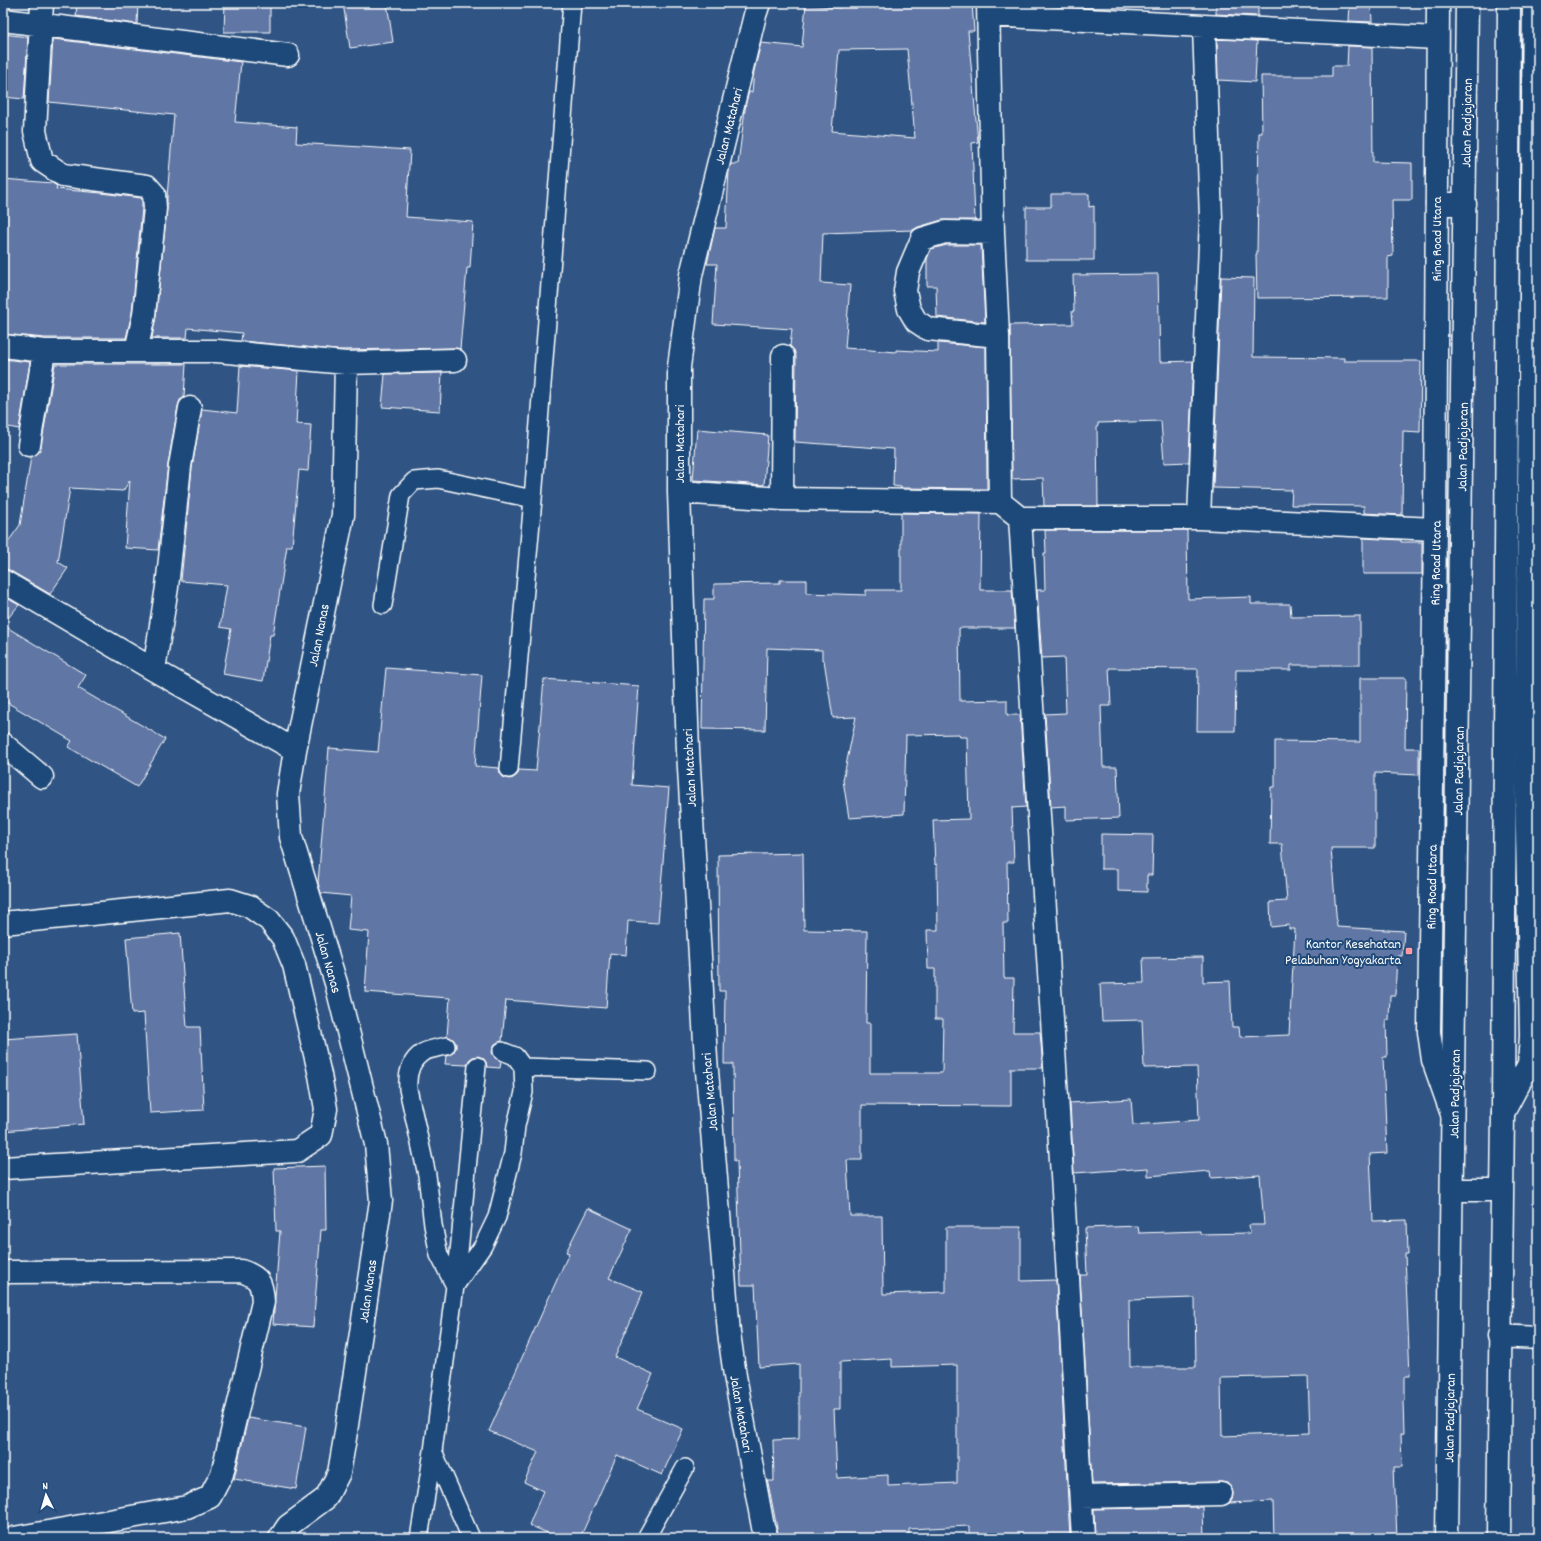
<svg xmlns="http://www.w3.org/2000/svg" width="1541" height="1541" viewBox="0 0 1541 1541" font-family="Dekko,sans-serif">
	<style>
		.building { fill: #6076a4; stroke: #fff; fill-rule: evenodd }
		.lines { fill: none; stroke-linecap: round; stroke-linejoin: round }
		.service-casing { stroke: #fff; stroke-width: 20 }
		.minor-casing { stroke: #fff; stroke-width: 25 }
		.tertiary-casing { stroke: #fff; stroke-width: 25 }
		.trunk-casing { stroke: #fff; stroke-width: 25 }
		.service { stroke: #1f4a7a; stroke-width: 17 }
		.minor { stroke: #1f4a7a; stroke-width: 22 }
		.tertiary { stroke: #1f4a7a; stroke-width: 22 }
		.trunk { stroke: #1f4a7a; stroke-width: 22 }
		.poi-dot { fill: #ff9aa2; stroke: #1f4a7a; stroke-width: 1.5 }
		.labels { text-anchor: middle; stroke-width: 4; stroke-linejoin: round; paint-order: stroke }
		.street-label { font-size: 14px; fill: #fff; stroke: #1f4a7a }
		.poi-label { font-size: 14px; fill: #fff; stroke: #1f4a7a; text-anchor: end }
	</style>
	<rect width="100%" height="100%" fill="#305585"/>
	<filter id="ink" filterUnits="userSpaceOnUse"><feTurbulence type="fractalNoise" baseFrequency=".025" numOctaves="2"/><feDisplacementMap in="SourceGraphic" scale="8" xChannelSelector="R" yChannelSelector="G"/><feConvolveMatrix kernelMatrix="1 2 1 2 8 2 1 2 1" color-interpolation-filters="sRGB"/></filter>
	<g filter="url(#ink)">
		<!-- building -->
		<path class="building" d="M 77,3 L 138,3 L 137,24 L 76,16 Z
			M 225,3 L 270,3 L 270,32 L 224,32 Z
			M 343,3 L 387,3 L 393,42 L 350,48 Z
			M 839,3 L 972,3 L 974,31 L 968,31 L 978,142 L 972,143 L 975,220 L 942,220 L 918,227 L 913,230 L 823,233 L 821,283 L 850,285 L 845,348 L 896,352 L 896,350 L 938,352 L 938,343 L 986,347 L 987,489 L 901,488 L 901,487 L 893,486 L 894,449 L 795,442 L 796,356 L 794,350 L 790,346 L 792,329 L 713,324 L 717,264 L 707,264 L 715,228 L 726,228 L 729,171 L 731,164 L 738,164 L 746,102 L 749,92 L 752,92 L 754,71 L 761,43 L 802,47 L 806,4 L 840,8 ZM 907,49 L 915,138 L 832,131 L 839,50 Z
			M 1216,3 L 1258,3 L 1258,16 L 1216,14 Z
			M 1350,3 L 1371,3 L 1372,22 L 1349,21 Z
			M 3,34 L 28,37 L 24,99 L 3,97 Z
			M 53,39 L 241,62 L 235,122 L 297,127 L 296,143 L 410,150 L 406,217 L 473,222 L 470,268 L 467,268 L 460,349 L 455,348 L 336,350 L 241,341 L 242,333 L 188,328 L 187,338 L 152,338 L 156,316 L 167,209 L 167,197 L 174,115 L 49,102 Z
			M 1217,39 L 1257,41 L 1255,82 L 1218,80 Z
			M 1348,46 L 1372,47 L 1373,162 L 1412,163 L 1412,200 L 1392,200 L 1393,256 L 1388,257 L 1388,297 L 1257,298 L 1256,254 L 1257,254 L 1259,133 L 1262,133 L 1261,76 L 1332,76 L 1332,66 L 1347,66 Z
			M 3,179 L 52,183 L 57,186 L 56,189 L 101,193 L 141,198 L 142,199 L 142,208 L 132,313 L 126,338 L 45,338 L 3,334 Z
			M 1051,194 L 1089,194 L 1089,207 L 1094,206 L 1094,260 L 1026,260 L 1026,207 L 1051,207 Z
			M 947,245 L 981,245 L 985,322 L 937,317 L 936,286 L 927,286 L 927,259 L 931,249 Z
			M 1158,274 L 1160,362 L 1193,361 L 1189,462 L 1164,463 L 1161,421 L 1098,423 L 1098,426 L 1097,426 L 1098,506 L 1044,506 L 1043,478 L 1012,479 L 1010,325 L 1073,324 L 1072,311 L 1074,311 L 1073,275 Z
			M 1221,277 L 1254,278 L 1253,357 L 1344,358 L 1344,361 L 1421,361 L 1420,432 L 1403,431 L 1402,515 L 1364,513 L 1364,506 L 1291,505 L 1292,490 L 1213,488 Z
			M 3,359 L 30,362 L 19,429 L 3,426 Z
			M 55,364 L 186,364 L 184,397 L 180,400 L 178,406 L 168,464 L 158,550 L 125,548 L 130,480 L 123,491 L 70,488 L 58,562 L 68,568 L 50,594 L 9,570 L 3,569 L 3,549 L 20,525 L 31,457 L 38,453 L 41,447 Z
			M 240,366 L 299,371 L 296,424 L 311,425 L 308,471 L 299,470 L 292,546 L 287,546 L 273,635 L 270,635 L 263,681 L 223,674 L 231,629 L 220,627 L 227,585 L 181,581 L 192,468 L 202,409 L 237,413 Z
			M 442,373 L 440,411 L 382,407 L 385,374 Z
			M 697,429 L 768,435 L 764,485 L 693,480 Z
			M 901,513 L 981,514 L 980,590 L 1012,590 L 1015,628 L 959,628 L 960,701 L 1007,700 L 1007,715 L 1020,715 L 1026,807 L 1012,808 L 1014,862 L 1007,862 L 1008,923 L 1003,923 L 1004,978 L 1014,978 L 1013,1032 L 1040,1032 L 1043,1068 L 1011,1068 L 1011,1106 L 862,1105 L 862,1160 L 847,1160 L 850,1216 L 882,1216 L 883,1294 L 946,1292 L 946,1227 L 1021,1227 L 1021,1281 L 1056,1280 L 1070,1538 L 969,1538 L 969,1526 L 909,1529 L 909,1538 L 779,1538 L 768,1483 L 767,1481 L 774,1481 L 773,1440 L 799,1439 L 799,1364 L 759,1367 L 755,1285 L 741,1285 L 737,1161 L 734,1161 L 733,1064 L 724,1064 L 725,991 L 719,991 L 718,855 L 803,853 L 804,930 L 867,931 L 866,1023 L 870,1023 L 870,1073 L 942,1073 L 943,1019 L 935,1019 L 935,969 L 928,969 L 927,930 L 938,930 L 937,864 L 935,865 L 933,820 L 969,819 L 967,737 L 960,737 L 959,734 L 906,735 L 904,814 L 849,818 L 843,780 L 856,717 L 833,718 L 824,660 L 822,660 L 822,650 L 767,648 L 765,730 L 702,729 L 704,599 L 714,599 L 714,584 L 780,583 L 780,580 L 806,580 L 806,593 L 866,595 L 866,590 L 901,590 ZM 892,1359 L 892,1367 L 957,1365 L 957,1483 L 888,1486 L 888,1475 L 837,1478 L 834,1409 L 840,1409 L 840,1362 Z
			M 1045,530 L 1187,530 L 1188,599 L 1251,597 L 1251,604 L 1290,604 L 1291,617 L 1360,616 L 1360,665 L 1291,665 L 1291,670 L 1236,670 L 1235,731 L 1197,731 L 1198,669 L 1109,668 L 1111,706 L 1101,706 L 1103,767 L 1117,767 L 1119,818 L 1066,820 L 1066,806 L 1051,807 L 1045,714 L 1066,713 L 1064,657 L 1042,658 L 1037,590 L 1045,590 L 1044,553 L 1046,553 Z
			M 1363,538 L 1401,540 L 1401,542 L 1422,542 L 1422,574 L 1363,574 Z
			M 3,596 L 19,605 L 3,624 Z
			M 3,625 L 86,675 L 78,688 L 165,739 L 137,787 L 68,747 L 72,741 L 3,700 Z
			M 386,668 L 482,675 L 475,766 L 499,768 L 500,773 L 503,777 L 509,779 L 513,778 L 517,775 L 519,770 L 536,771 L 544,679 L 639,686 L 632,785 L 669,788 L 658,923 L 628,921 L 626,955 L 610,953 L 606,1008 L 506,1000 L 502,1041 L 495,1044 L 493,1048 L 492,1052 L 495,1058 L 501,1061 L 500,1068 L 487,1067 L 486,1062 L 483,1058 L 478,1056 L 473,1057 L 469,1060 L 467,1065 L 445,1064 L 446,1056 L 453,1053 L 456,1048 L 456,1043 L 453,1039 L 447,1036 L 450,998 L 365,992 L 369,932 L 348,930 L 351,896 L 321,893 L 318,883 L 329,748 L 378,752 Z
			M 1360,678 L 1406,678 L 1405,748 L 1419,748 L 1419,775 L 1375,773 L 1375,848 L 1331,848 L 1337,927 L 1404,931 L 1402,956 L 1397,956 L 1395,995 L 1390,995 L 1389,1020 L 1386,1020 L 1387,1057 L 1383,1057 L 1387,1153 L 1370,1154 L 1373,1221 L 1407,1220 L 1408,1254 L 1405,1254 L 1410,1376 L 1405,1376 L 1405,1401 L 1403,1401 L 1404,1433 L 1401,1434 L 1402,1467 L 1394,1467 L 1397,1538 L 1336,1538 L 1336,1536 L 1274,1538 L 1273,1501 L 1229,1503 L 1232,1500 L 1233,1493 L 1231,1487 L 1227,1483 L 1221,1482 L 1092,1484 L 1080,1275 L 1087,1275 L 1085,1228 L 1138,1226 L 1139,1233 L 1200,1231 L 1200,1234 L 1250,1233 L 1249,1225 L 1264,1225 L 1260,1175 L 1211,1178 L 1210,1171 L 1148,1176 L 1148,1168 L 1074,1173 L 1070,1103 L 1131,1099 L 1133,1125 L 1199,1120 L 1197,1067 L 1144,1068 L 1142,1020 L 1102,1021 L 1100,984 L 1144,983 L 1143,958 L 1203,957 L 1203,982 L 1230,981 L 1232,1027 L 1239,1027 L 1240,1037 L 1289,1035 L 1295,929 L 1289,929 L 1289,925 L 1271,927 L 1270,902 L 1287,901 L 1282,844 L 1270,844 L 1271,787 L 1275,787 L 1275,741 L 1360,742 ZM 1195,1298 L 1196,1367 L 1130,1367 L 1129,1300 ZM 1308,1376 L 1310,1433 L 1222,1436 L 1221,1378 Z
			M 1101,834 L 1153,835 L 1152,875 L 1147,875 L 1147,892 L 1118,891 L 1118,869 L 1101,869 Z
			M 180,933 L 187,1027 L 200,1027 L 204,1110 L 150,1113 L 144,1013 L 132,1014 L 126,938 Z
			M 77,1034 L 84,1124 L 3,1131 L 3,1039 Z
			M 325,1166 L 326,1230 L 321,1230 L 313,1327 L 273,1324 L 280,1231 L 276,1231 L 274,1168 Z
			M 588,1208 L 632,1229 L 609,1278 L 643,1292 L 615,1357 L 653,1374 L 637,1409 L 683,1429 L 662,1475 L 617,1455 L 580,1538 L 559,1538 L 529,1525 L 543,1491 L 524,1482 L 538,1452 L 489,1431 L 569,1253 L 566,1252 Z
			M 248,1418 L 306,1427 L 296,1489 L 234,1479 Z
			M 1203,1507 L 1204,1538 L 1095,1538 L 1094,1509 Z"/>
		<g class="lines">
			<defs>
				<path id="service" d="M 383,605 L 401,495 L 414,481 L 438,479 L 533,499
					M 509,769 L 533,499 L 572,3
					M 446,1046 C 439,1048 428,1049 422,1053 C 410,1061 407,1075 408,1089 L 427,1175 L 433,1225 L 439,1255 L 455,1286
					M 523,1067 L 648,1071
					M 456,1283 L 477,1066
					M 433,1451 L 471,1538
					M 419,1538 L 433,1451 L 455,1286 L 483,1246 L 497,1217 L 513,1153 L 516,1126 L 524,1092 L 523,1067 L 515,1056 L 502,1051
					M 646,1538 L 685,1468"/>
				<path id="minor" d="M 42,3 L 35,131 L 42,161 L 63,175 L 147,186 L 154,194 L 155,208 L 144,315 L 136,351
					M 759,3 L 755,15 L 691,275 L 679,367 L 679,492 L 688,751 L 706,1059 L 729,1333 L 735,1376 L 763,1527 L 767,1538
					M 988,3 L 993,233 L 998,336 L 1000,502
					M 989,15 L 1437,38
					M 3,20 L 288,55
					M 993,233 L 945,232 L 922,239 L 908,272 L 905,291 L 909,309 L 916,321 L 928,329 L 998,336
					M 3,346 L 44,351 L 217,351 L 346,363 L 455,360
					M 29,445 L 44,351
					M 679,492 L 782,499 L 1000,502 L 1020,518 L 1199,518 L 1435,529
					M 782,499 L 783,356
					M 1020,518 L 1063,1191 L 1083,1538
					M 1199,518 L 1211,218 L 1204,27
					M 3,581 L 154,670 L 295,750
					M 154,670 L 167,587 L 180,466 L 190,408
					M 3,744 L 42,777
					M 3,923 L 230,900 L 249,906 L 269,920 L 283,938 L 294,965 L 320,1075 L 326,1109 L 321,1135 L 297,1151 L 3,1168
					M 3,1272 L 241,1271 C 259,1277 262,1282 263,1302 L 222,1474 L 210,1497 L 187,1507 L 14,1538
					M 1499,1336 L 1538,1338
					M 1081,1497 L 1221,1494
					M 280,1538 L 288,1526 L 326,1498 L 339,1473 L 345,1438 L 381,1201 L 376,1144 L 336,983 L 291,837 L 288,794 L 295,750 L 343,515 L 346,363"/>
				<path id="tertiary" d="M 1438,3 L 1435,529 L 1429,1032 L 1433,1060 L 1452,1114
					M 1503,1113 L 1529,1064 L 1531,1036 L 1526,779 L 1534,3"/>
				<path id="trunk" d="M 1437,204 L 1465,204
					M 1452,1190 L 1501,1190
					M 1447,1538 L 1467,3
					M 1498,1538 L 1503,1113 L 1509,3"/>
			</defs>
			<!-- service casing -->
			<use href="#service" class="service-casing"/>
			<!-- minor casing -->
			<use href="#minor" class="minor-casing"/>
			<!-- tertiary casing -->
			<use href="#tertiary" class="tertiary-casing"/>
			<!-- trunk casing -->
			<use href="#trunk" class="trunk-casing"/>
			<!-- service -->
			<use href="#service" class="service"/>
			<!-- minor -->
			<use href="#minor" class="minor"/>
			<!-- tertiary -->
			<use href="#tertiary" class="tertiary"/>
			<!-- trunk -->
			<use href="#trunk" class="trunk"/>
		</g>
	</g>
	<!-- markers -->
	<rect class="poi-dot" x="1405" y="947" width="8" height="8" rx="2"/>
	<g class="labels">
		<!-- street labels -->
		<g class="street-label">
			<text transform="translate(1466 123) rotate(-89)" y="5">Jalan Padjajaran</text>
			<text transform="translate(728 126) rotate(-76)" y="5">Jalan Matahari</text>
			<text transform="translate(1436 239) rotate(-90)" y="5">Ring Road Utara</text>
			<text transform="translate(679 444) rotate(-90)" y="5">Jalan Matahari</text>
			<text transform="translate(1462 447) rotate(-89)" y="5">Jalan Padjajaran</text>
			<text transform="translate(1435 563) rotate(-89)" y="5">Ring Road Utara</text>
			<text transform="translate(318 635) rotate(-79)" y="5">Jalan Nanas</text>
			<text transform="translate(689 768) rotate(-93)" y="5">Jalan Matahari</text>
			<text transform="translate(1458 771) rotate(-89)" y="5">Jalan Padjajaran</text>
			<text transform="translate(1431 887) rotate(-89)" y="5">Ring Road Utara</text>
			<text transform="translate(329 962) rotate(74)" y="5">Jalan Nanas</text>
			<text transform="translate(709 1092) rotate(-95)" y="5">Jalan Matahari</text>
			<text transform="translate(1454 1094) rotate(-89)" y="5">Jalan Padjajaran</text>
			<text transform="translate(367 1291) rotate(-82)" y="5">Jalan Nanas</text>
			<text transform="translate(742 1414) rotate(80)" y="5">Jalan Matahari</text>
			<text transform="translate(1449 1418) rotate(-89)" y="5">Jalan Padjajaran</text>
		</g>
		<!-- poi labels -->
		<g class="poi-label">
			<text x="1401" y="948">Kantor Kesehatan<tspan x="1401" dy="16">Pelabuhan Yogyakarta</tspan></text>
		</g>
	</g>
	<!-- margin -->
	<rect width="1541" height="1541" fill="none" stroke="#1f4a7a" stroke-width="16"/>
	<rect x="8" y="8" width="1525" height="1525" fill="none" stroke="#fff" stroke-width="1.5" filter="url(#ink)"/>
	<!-- north arrow -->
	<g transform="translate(46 1495) rotate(355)" stroke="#1f4a7a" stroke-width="3" paint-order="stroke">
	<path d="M0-3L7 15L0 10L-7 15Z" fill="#ffffff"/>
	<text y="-6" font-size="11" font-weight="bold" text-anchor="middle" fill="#ffffff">N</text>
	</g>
</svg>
